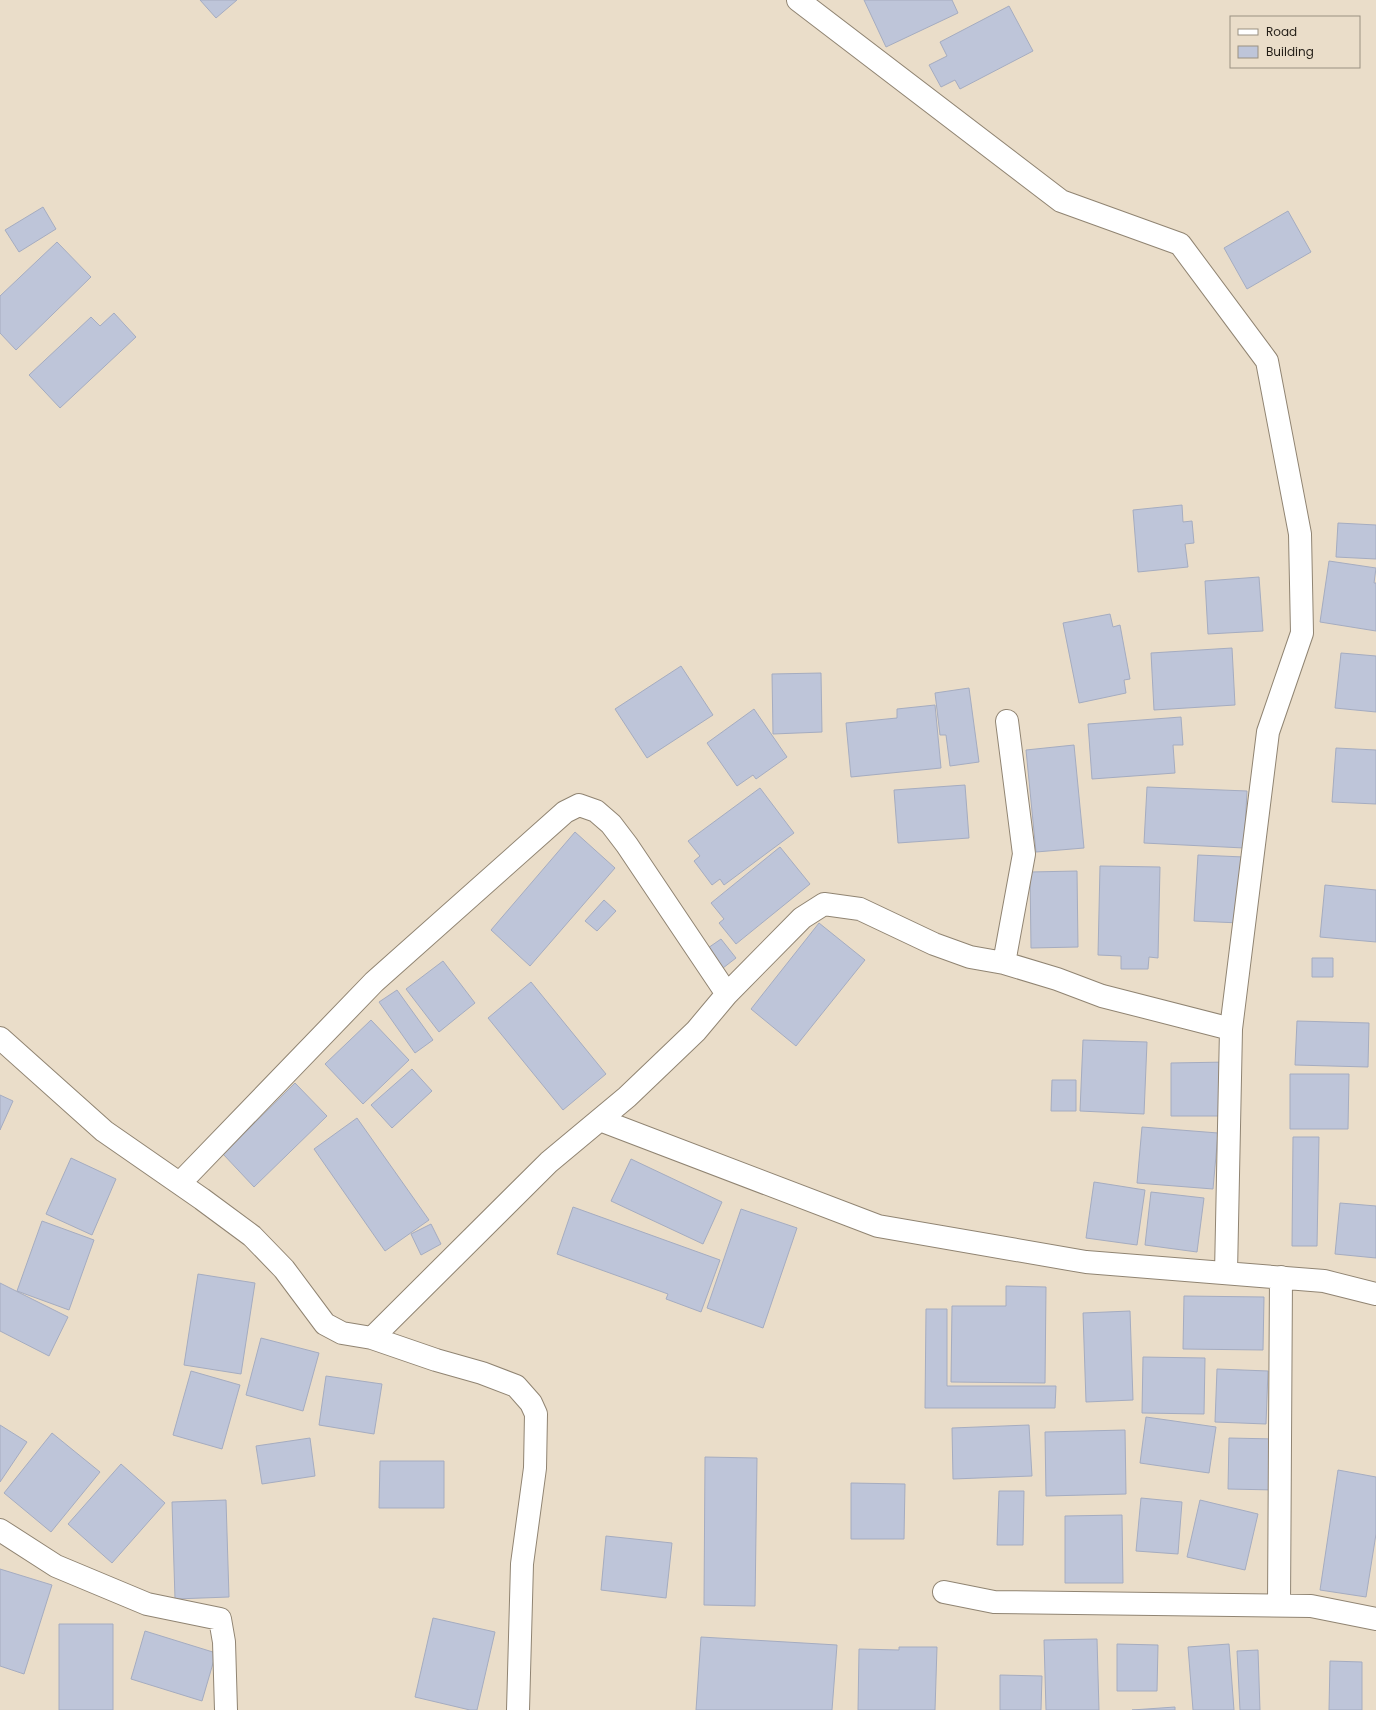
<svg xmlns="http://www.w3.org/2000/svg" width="1376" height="1710" viewBox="0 0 1376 1710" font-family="Poppins,sans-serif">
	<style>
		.building { fill: #bec5d9; stroke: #a5acc0 }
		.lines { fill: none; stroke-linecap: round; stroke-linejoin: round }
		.street-casing { stroke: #908472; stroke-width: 24 }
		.street { stroke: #fff; stroke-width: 22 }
	</style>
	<rect width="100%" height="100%" fill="#eaddc9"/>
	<!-- building -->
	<path class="building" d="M 200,0 L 237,0 L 216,18 Z
		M 864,0 L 952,0 L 958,13 L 886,47 Z
		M 1009,6 L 1033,51 L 960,89 L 955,80 L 941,87 L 929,65 L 947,56 L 940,42 Z
		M 43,207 L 56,229 L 19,252 L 5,230 Z
		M 1288,211 L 1311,252 L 1247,289 L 1224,248 Z
		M 57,242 L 91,277 L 16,350 L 0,333 L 0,296 Z
		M 114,313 L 136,337 L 60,408 L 29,375 L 91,317 L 100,326 Z
		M 1182,505 L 1183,522 L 1192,521 L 1194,543 L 1185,544 L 1188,567 L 1138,572 L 1133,510 Z
		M 1338,523 L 1376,525 L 1376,559 L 1336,557 Z
		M 1329,561 L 1376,568 L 1374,583 L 1376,583 L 1376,631 L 1320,622 Z
		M 1259,577 L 1263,631 L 1208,634 L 1205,581 Z
		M 1110,614 L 1113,627 L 1120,625 L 1130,679 L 1124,680 L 1126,693 L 1079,703 L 1063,623 Z
		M 1232,648 L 1235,705 L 1154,710 L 1151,653 Z
		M 1341,653 L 1376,656 L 1376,712 L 1335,708 Z
		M 681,666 L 713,715 L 647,758 L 615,709 Z
		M 821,673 L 822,732 L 773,734 L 772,674 Z
		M 969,688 L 979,762 L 950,766 L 946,735 L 940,735 L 935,693 Z
		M 935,705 L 941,768 L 851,777 L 846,723 L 897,718 L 897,709 Z
		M 754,709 L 787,757 L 756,779 L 753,775 L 737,786 L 707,743 Z
		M 1181,717 L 1183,745 L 1173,745 L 1175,773 L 1092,779 L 1088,724 Z
		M 1074,745 L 1084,848 L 1036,852 L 1026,750 Z
		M 1336,748 L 1376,750 L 1376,804 L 1332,802 Z
		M 965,785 L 969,838 L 898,843 L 894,790 Z
		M 1147,787 L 1247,791 L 1244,848 L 1144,843 Z
		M 760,788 L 794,833 L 724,885 L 720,879 L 712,885 L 694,861 L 700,856 L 688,841 Z
		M 575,832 L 615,868 L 530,966 L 491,930 Z
		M 780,847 L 810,884 L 736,944 L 719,923 L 724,919 L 711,903 Z
		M 1198,855 L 1244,857 L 1240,923 L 1194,921 Z
		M 1100,866 L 1160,867 L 1158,958 L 1149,957 L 1148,969 L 1121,969 L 1121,956 L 1098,955 Z
		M 1077,871 L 1078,947 L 1031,948 L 1030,872 Z
		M 1325,885 L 1376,890 L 1376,942 L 1320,937 Z
		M 604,900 L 616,911 L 597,931 L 585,921 Z
		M 819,923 L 865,960 L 796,1046 L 751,1009 Z
		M 721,939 L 736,958 L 723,968 L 708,948 Z
		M 1312,958 L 1333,958 L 1333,977 L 1312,977 Z
		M 443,961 L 475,1003 L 439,1032 L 406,989 Z
		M 531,982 L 606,1074 L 563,1110 L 488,1018 Z
		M 397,990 L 433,1040 L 415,1053 L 379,1002 Z
		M 371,1020 L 409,1060 L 363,1104 L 325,1064 Z
		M 1297,1021 L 1369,1023 L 1368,1067 L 1295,1065 Z
		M 1083,1040 L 1147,1042 L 1144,1114 L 1080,1111 Z
		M 1229,1062 L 1228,1116 L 1171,1116 L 1171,1063 Z
		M 412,1069 L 432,1091 L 392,1128 L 371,1105 Z
		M 1290,1074 L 1349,1074 L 1348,1129 L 1290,1129 Z
		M 1052,1080 L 1076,1080 L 1076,1111 L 1051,1111 Z
		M 295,1083 L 327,1116 L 254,1187 L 223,1154 Z
		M 0,1095 L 13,1101 L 0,1130 Z
		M 357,1118 L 429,1220 L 385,1251 L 314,1149 Z
		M 1142,1127 L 1218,1133 L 1213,1189 L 1137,1183 Z
		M 1293,1137 L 1319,1137 L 1317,1246 L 1292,1246 Z
		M 71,1158 L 116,1179 L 92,1235 L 46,1214 Z
		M 631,1159 L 722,1202 L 703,1244 L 611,1201 Z
		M 1094,1182 L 1145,1190 L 1137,1245 L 1086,1238 Z
		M 1151,1192 L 1204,1198 L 1197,1252 L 1145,1245 Z
		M 1340,1203 L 1376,1206 L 1376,1258 L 1335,1254 Z
		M 573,1207 L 720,1260 L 701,1312 L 666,1299 L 668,1294 L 557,1254 Z
		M 741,1209 L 797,1228 L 763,1328 L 707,1308 Z
		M 42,1221 L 94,1240 L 69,1310 L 17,1291 Z
		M 431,1224 L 441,1244 L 421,1255 L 411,1234 Z
		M 198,1274 L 255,1283 L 241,1374 L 184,1365 Z
		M 0,1283 L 68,1317 L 49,1356 L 0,1331 Z
		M 1006,1286 L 1046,1287 L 1045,1383 L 951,1382 L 952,1306 L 1006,1306 Z
		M 1184,1296 L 1264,1297 L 1263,1350 L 1183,1349 Z
		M 926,1309 L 947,1309 L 947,1386 L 1056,1386 L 1055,1408 L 925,1408 Z
		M 1130,1311 L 1133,1400 L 1086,1402 L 1083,1313 Z
		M 261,1338 L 319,1353 L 303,1411 L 246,1395 Z
		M 1143,1357 L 1205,1358 L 1204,1414 L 1142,1413 Z
		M 1217,1369 L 1268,1371 L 1266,1424 L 1215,1422 Z
		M 191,1371 L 240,1385 L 222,1449 L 173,1435 Z
		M 326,1376 L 382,1384 L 374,1434 L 319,1425 Z
		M 1146,1417 L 1216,1427 L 1209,1473 L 1140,1463 Z
		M 0,1425 L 27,1442 L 0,1482 Z
		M 1029,1425 L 1032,1476 L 953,1479 L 952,1428 Z
		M 1125,1430 L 1126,1494 L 1046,1496 L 1045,1432 Z
		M 52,1433 L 100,1472 L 51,1532 L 4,1493 Z
		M 310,1438 L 315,1476 L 262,1484 L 256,1446 Z
		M 1229,1438 L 1275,1439 L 1275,1490 L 1228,1489 Z
		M 705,1457 L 757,1458 L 755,1606 L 704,1605 Z
		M 380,1461 L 444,1461 L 444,1508 L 379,1508 Z
		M 121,1464 L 165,1503 L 112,1563 L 68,1524 Z
		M 1338,1470 L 1376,1477 L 1376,1534 L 1366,1597 L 1320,1590 Z
		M 851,1483 L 905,1484 L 904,1539 L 851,1539 Z
		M 999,1491 L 1024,1491 L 1023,1545 L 997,1545 Z
		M 1141,1498 L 1182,1502 L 1178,1554 L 1136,1551 Z
		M 226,1500 L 229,1597 L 175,1599 L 172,1502 Z
		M 1200,1500 L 1258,1514 L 1245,1570 L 1187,1557 Z
		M 1122,1515 L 1123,1583 L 1065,1583 L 1065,1516 Z
		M 606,1536 L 672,1543 L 666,1598 L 601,1590 Z
		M 0,1569 L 52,1585 L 24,1674 L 0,1666 Z
		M 433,1618 L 495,1632 L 477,1710 L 470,1710 L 415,1697 Z
		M 59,1624 L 113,1624 L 113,1710 L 59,1710 Z
		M 145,1631 L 216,1653 L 202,1701 L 131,1679 Z
		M 701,1637 L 837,1645 L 832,1710 L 696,1710 Z
		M 1097,1639 L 1099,1710 L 1046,1710 L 1044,1640 Z
		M 1117,1644 L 1158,1645 L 1157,1691 L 1117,1691 Z
		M 1229,1644 L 1234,1710 L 1193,1710 L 1188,1647 Z
		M 899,1647 L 937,1647 L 935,1710 L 858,1710 L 859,1649 L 899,1650 Z
		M 1258,1650 L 1260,1710 L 1240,1710 L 1237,1651 Z
		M 1330,1661 L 1362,1662 L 1362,1710 L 1329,1710 Z
		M 1000,1675 L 1042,1676 L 1041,1710 L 1000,1710 Z
		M 1175,1707 L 1175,1710 L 1132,1710 Z"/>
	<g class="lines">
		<defs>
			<path id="street" d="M 798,0 L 1061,201 L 1180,244 L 1267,361 L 1300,534 L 1302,633 L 1268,732 L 1231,1029 L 1226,1273
				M 1004,963 L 1024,854 L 1007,721
				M 0,1038 L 104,1131 L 202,1199 L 252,1236 L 284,1269 L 325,1324 L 342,1333 L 372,1338 L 436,1360 L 482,1373 L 516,1386 L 531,1403 L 536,1414 L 535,1468 L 522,1564 L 518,1710
				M 600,1120 L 878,1226 L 1086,1262 L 1324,1281 L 1376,1294
				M 180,1183 L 374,982 L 565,812 L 579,805 L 596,811 L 611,824 L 627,845 L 727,994
				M 372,1338 L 549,1162 L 627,1097 L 696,1031 L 727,994 L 802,918 L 824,904 L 860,909 L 934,944 L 970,957 L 1004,963 L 1057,979 L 1102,996 L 1231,1029
				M 0,1530 L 56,1566 L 147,1604 L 220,1619 L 224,1642 L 226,1710
				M 944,1592 L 994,1602 L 1311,1606 L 1376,1619
				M 1279,1605 L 1281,1277"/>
		</defs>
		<!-- street casing -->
		<use href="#street" class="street-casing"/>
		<!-- street -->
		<use href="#street" class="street"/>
	</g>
	<!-- legend -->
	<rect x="1230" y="16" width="130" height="52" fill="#eaddc9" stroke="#9a9182"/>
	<rect x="1238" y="29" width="20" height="6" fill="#ffffff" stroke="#9a9182"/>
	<text x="1266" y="36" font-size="12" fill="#231e17">Road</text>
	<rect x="1238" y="46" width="20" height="12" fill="#bec5d9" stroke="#9a9182"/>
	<text x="1266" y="56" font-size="12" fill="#231e17">Building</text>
</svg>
